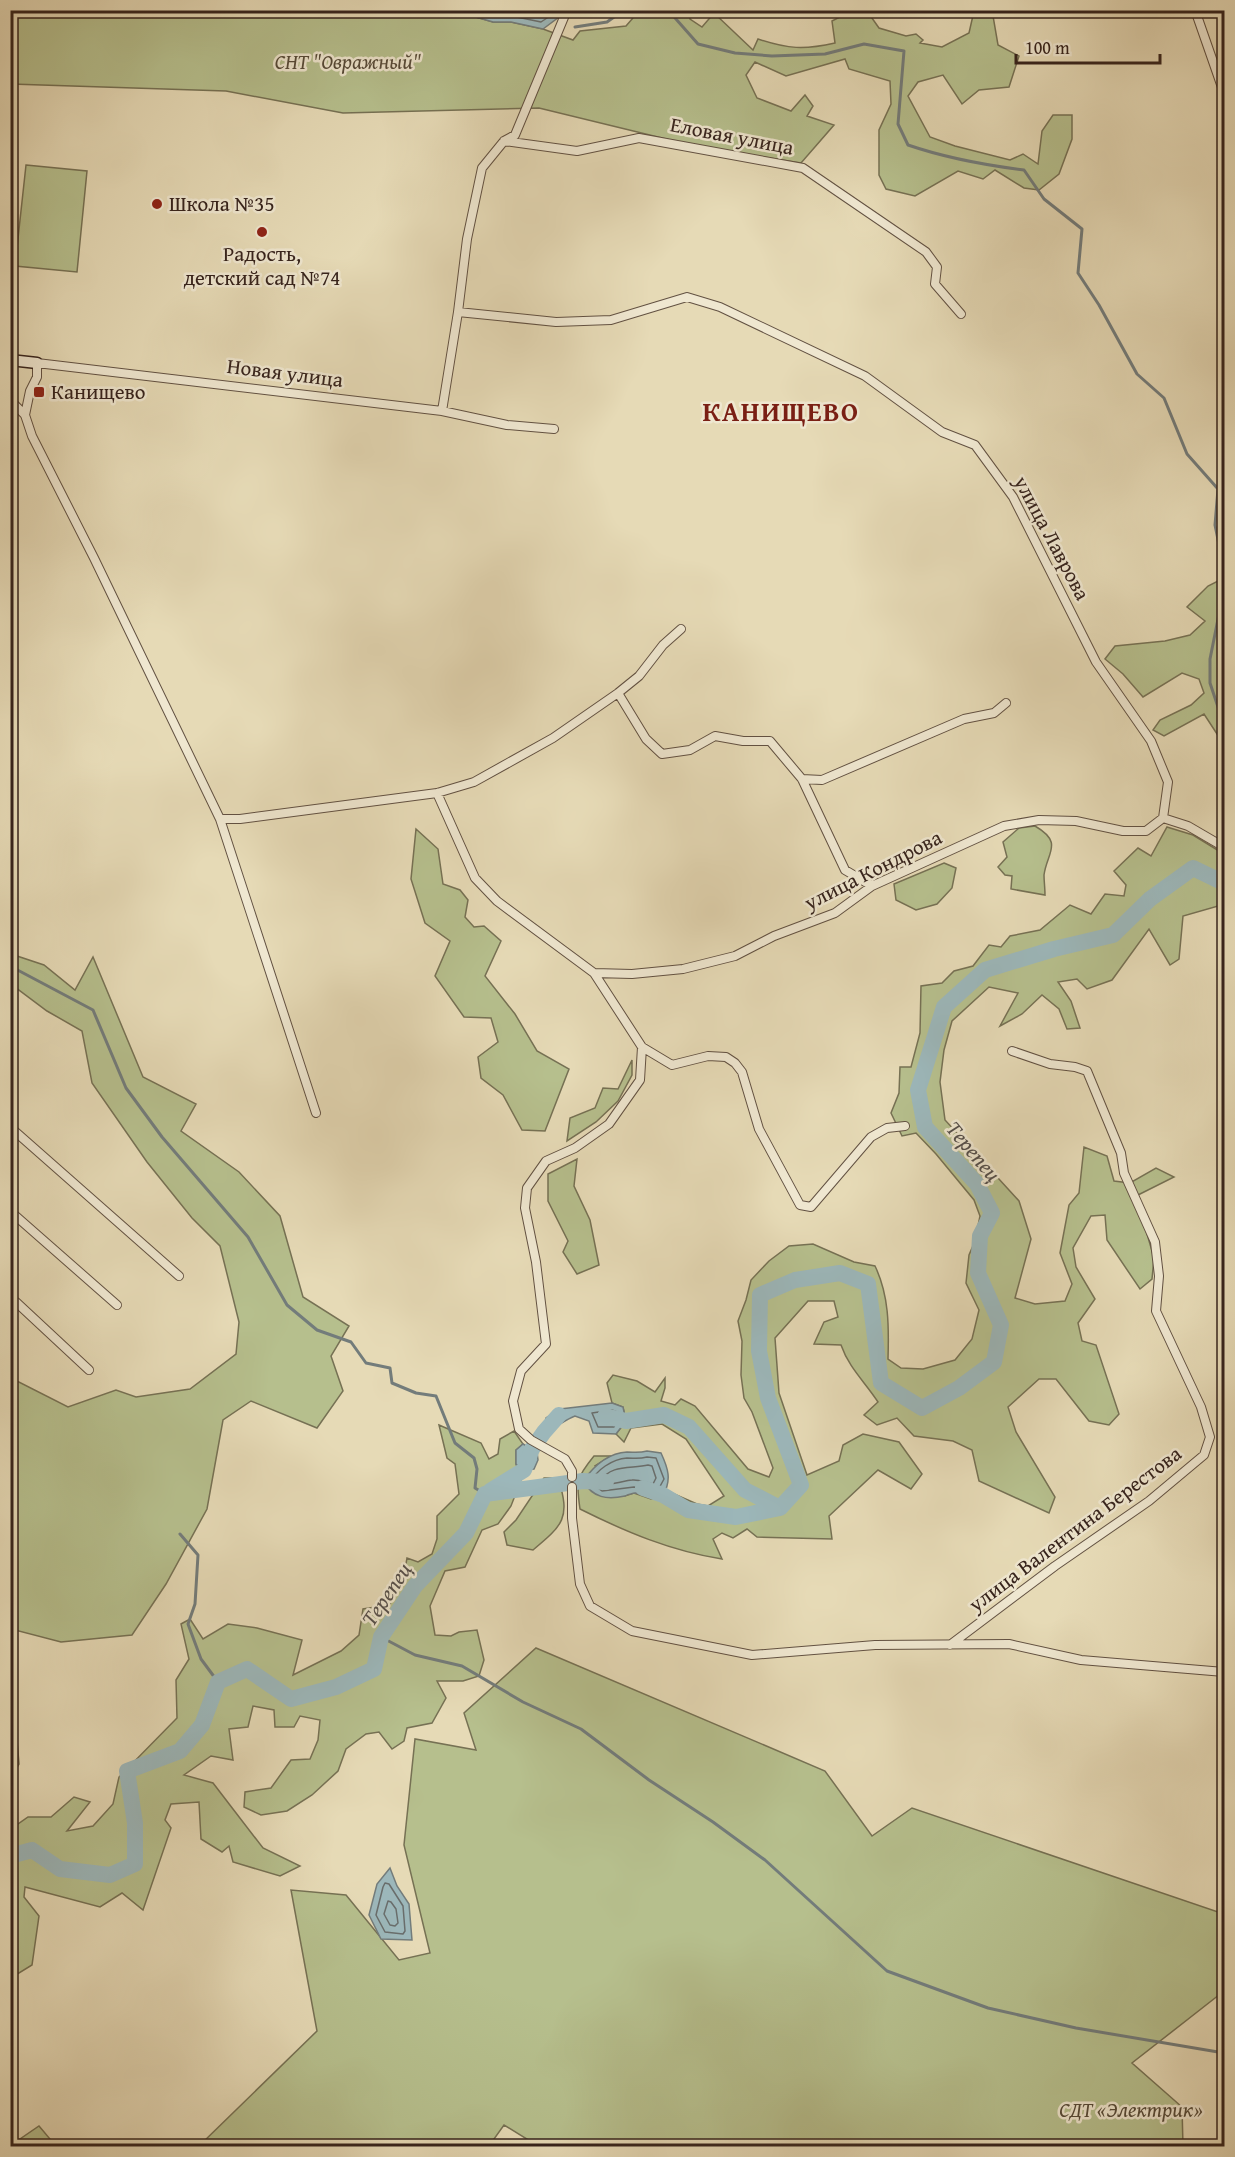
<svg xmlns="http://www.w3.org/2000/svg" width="1235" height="2157" viewBox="0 0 1235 2157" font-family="'Gentium Book Plus',serif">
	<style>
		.green { fill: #b6bf8d; stroke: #767154; stroke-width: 1.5 }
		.water { fill: #9cb7ba; stroke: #737c7b; stroke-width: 1.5 }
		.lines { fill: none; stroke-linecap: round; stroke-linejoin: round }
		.shore { stroke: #696d6b; stroke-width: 1.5 }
		.stream { stroke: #737c7b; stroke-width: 3 }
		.river { stroke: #9cb7ba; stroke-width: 16 }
		.street-casing { stroke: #625142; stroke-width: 10 }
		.secondary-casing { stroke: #36231c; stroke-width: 13 }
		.street { stroke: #efe7d0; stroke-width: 8 }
		.secondary { stroke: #efe7d0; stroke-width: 10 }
		.poi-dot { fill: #8f2418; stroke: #efe7d0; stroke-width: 2 }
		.labels { text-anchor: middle; stroke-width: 5; stroke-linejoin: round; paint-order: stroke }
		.park-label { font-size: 21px; font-style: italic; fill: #564a38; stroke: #efe7d0 }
		.street-label { font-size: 21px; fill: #36231c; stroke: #efe7d0 }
		.poi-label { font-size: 21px; fill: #36231c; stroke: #efe7d0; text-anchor: start }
		.water-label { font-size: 22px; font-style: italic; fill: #554f4b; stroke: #efe7d0 }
		.district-label { font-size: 27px; font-weight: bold; letter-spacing: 1.5px; fill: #7a1f14; stroke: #efe7d0 }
	</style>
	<rect width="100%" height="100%" fill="#e6dab6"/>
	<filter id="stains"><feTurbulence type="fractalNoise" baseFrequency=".00333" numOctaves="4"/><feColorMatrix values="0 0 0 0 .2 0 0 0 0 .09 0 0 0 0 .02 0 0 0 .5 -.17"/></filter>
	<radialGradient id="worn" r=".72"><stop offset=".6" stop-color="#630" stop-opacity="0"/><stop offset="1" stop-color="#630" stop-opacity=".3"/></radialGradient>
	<!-- green -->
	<path class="green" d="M 843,10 L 867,11 L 879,28 L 906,36 L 916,34 L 923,40 L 920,43 L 942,47 L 969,33 L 974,11 L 996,11 L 993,16 L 998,45 L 1019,56 L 1009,87 L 979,90 L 962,104 L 943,75 L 918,82 L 908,96 L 930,137 L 955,146 L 1010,160 L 1023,154 L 1038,164 L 1042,131 L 1053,115 L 1072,115 L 1072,139 L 1059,174 L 1039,190 L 1024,188 L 995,170 L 983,179 L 958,171 L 915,196 L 886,189 L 879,175 L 879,130 L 891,104 L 890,81 L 849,69 L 845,59 L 786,76 L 755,62 L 746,75 L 757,98 L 791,111 L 805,95 L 813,106 L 807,116 L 834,125 L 801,163 L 699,147 L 539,108 L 343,113 L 226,91 L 11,84 L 11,11 L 455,11 L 493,22 L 511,22 L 543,29 L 573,40 L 580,31 L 626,26 L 639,11 L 646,11 L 661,16 L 664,11 L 689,11 L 690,19 L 702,27 L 714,13 L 753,50 L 758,39 C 788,49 804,50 835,43 L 832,21 L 840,17 Z
		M 26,165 L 87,171 L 77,272 L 15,266 Z
		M 1224,578 L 1223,686 L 1224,688 L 1224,738 L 1219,737 L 1204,714 L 1164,736 L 1153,730 L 1160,720 L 1191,705 L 1204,693 L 1199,679 L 1182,673 L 1143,697 L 1123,674 L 1105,659 L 1115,646 L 1165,641 L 1190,635 L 1205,621 L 1187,607 L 1208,586 Z
		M 1035,826 C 1064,843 1047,852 1044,875 C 1044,881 1045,888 1045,895 L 1011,889 L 1012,876 L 1005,875 L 998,867 L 1007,857 L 1003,842 L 1019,828 Z
		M 1167,827 L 1193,835 L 1224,854 L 1224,907 L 1218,906 L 1183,916 L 1179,959 L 1170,965 L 1149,929 L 1112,980 L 1087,989 L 1077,979 L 1058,982 L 1071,1001 L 1080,1028 L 1067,1029 L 1059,1009 L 1042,995 L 1022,1014 L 1000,1026 L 1018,993 L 989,987 L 952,1021 L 944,1050 L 940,1082 L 945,1120 L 1019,1201 L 1031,1239 L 1015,1298 L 1035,1304 L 1065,1301 L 1072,1284 L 1060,1253 L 1069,1205 L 1079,1193 L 1084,1147 L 1107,1156 L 1114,1181 L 1130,1183 L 1156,1168 L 1174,1177 L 1136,1196 L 1154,1258 L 1152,1279 L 1140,1289 L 1107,1240 L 1105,1215 L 1091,1216 L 1073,1248 L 1076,1267 L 1095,1299 L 1078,1323 L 1082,1341 L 1096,1345 L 1119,1414 L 1109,1425 L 1089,1421 L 1056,1379 L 1039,1379 L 1008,1407 L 1016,1432 L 1055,1497 L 1049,1513 L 979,1481 L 972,1450 L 953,1441 L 914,1436 L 897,1418 L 877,1425 L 864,1415 L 878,1402 C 865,1382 849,1368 841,1345 L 814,1344 L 824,1322 L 838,1317 L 834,1301 L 808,1301 L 775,1338 L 779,1393 L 807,1475 L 839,1461 L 843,1445 L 863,1434 L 899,1442 L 922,1474 L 911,1489 L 878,1470 L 829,1516 L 832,1539 L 757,1537 L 747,1529 L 733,1538 L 722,1533 L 713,1539 L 722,1559 C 671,1551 626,1532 580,1509 C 576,1481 576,1478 594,1456 L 611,1456 L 595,1466 L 625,1496 L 634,1493 L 651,1499 L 672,1493 L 697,1504 L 708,1506 L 724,1496 L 686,1439 L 662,1424 L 631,1428 L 624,1442 L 616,1434 L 626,1421 L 623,1407 L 612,1403 L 607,1383 L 613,1375 L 637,1381 L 655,1392 L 665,1378 L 665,1388 L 661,1401 L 675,1405 L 681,1399 L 695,1406 L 748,1469 L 769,1477 L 773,1468 L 752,1412 L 744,1398 L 741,1375 L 742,1341 L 738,1321 L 746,1300 L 751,1280 L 769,1261 L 789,1246 L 813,1244 L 854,1262 L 875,1266 C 889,1295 889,1326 888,1359 L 901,1368 L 923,1369 L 955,1360 L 972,1339 L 979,1310 L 966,1283 L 969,1255 L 975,1241 L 980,1216 L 974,1200 L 936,1154 L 916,1133 L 902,1136 L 891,1113 L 899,1093 L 900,1067 L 911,1067 L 920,1033 L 921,986 L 942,983 L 954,971 L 973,966 L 989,945 L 1001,947 L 1010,936 L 1040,930 L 1070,905 L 1091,914 L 1105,894 L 1124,896 L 1126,885 L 1114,871 L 1138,848 L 1151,856 Z
		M 416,829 L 438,849 L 443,884 L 460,890 L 468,900 L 465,917 L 474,927 L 484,926 L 501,941 L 485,976 L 515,1014 L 537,1051 L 569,1069 L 545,1131 L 522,1130 L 503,1095 L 481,1078 L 478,1057 L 498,1042 L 491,1018 L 464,1017 L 435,976 L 450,941 L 425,923 L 411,879 Z
		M 944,863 L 956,868 L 952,888 L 937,904 L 916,910 L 896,900 L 894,884 Z
		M 11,954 L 44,965 L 75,990 L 93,957 L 143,1077 L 196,1104 L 181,1131 L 239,1172 L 280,1216 L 303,1297 L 349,1326 L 331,1356 L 343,1391 L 317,1428 L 251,1401 L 223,1420 L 207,1509 L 166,1584 L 132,1635 L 61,1642 L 11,1629 L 11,1378 L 68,1407 L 116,1390 L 136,1397 L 190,1389 L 236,1354 L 239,1322 L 220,1246 L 192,1218 L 147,1162 L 92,1083 L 82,1031 L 47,1011 L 11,984 Z
		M 632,1060 L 632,1075 L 618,1101 L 596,1122 L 567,1141 L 570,1118 L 595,1108 L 603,1088 L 618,1089 Z
		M 577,1159 L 574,1186 L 590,1220 L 599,1265 L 577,1274 L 563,1252 L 568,1241 L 548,1201 L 548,1174 Z
		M 439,1425 L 481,1443 L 489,1459 L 498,1454 L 500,1439 L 514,1431 L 523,1444 L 516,1450 L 516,1464 L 521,1480 L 511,1506 L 498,1524 L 482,1530 L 465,1567 L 445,1571 L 430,1606 L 435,1635 L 451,1636 L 459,1632 L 477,1630 L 484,1660 L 479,1676 L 463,1681 L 437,1681 L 446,1698 L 432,1723 L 407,1728 L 404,1741 L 392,1749 L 379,1732 L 366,1734 L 346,1749 L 338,1771 L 312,1795 L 287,1811 L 261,1815 L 244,1807 L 245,1792 L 271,1788 L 291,1760 L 310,1759 L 318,1740 L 320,1720 L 300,1716 L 294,1727 L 275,1727 L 274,1710 L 253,1706 L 248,1727 L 229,1729 L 233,1760 L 211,1756 L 184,1775 L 213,1783 L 263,1848 L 300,1866 L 280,1876 L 233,1862 L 229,1846 L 222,1852 L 201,1839 L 199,1802 L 171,1804 L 165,1820 L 171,1828 L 143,1910 L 122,1893 L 100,1907 L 25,1887 L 24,1897 L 39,1916 L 32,1965 L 11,1978 L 11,1829 L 28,1817 L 51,1817 L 74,1797 L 90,1802 L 67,1831 L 93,1826 L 113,1804 L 119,1777 L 177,1718 L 176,1680 L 189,1659 L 181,1624 L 190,1619 L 203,1639 L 228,1624 L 257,1628 L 302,1640 L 293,1675 L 341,1651 L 359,1635 L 363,1609 L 389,1605 L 402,1586 L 407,1558 L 418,1562 L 432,1554 L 437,1539 L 437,1516 L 459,1494 L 455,1464 L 447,1458 Z
		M 544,1478 L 558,1478 C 571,1518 563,1525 533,1550 L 507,1545 L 504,1532 L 516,1520 Z
		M 536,1648 L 825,1771 L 872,1836 L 912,1808 L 1224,1914 L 1224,1991 L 1132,2063 L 1182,2107 L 1183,2146 L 538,2146 L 504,2125 L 489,2146 L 199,2146 L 317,2031 L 291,1890 L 346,1895 L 399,1960 L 430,1953 L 404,1845 L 415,1739 L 476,1750 L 464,1713 Z
		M 10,1654 L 19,1764 L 11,1778 L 10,1778 Z
		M 39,2126 L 50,2139 L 51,2146 L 11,2146 L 11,2143 L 14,2143 Z"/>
	<!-- water -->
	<path class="water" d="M 455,11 L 561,11 L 559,17 L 543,29 L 511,22 L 493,22 Z
		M 612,1403 L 623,1407 L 626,1421 L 616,1434 L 593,1433 L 589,1421 L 575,1416 C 564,1420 555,1429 544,1432 L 546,1418 L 560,1409 Z
		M 523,1444 L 537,1452 L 538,1460 L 534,1469 L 524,1470 L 516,1464 L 516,1450 Z
		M 647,1451 L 661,1453 C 668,1468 672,1480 663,1495 C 646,1500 648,1494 635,1493 C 634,1493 626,1495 625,1496 C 607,1500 593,1498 583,1481 C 593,1467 608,1453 627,1452 C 635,1452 639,1453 647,1451 Z
		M 390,1868 L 397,1886 L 409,1904 L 412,1940 L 381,1939 L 369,1915 L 377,1884 Z"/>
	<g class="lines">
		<!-- shore -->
		<path class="shore" d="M 474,10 L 494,16 L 512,16 L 541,22 L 553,14 L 555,10
			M 612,1410 L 617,1412 L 619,1418 L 614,1427 L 598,1427 L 592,1413 Z
			M 647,1457 L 656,1458 L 664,1479 L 658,1490 L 651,1492 L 634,1487 L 602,1491 L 591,1483 C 595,1470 613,1459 627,1458 C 635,1458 639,1459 647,1457 Z
			M 648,1465 L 652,1466 L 656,1478 L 653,1484 C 646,1483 639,1479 632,1480 C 621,1481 611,1487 601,1481 C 610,1464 632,1469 648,1465 Z
			M 385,1883 L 389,1884 L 403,1906 L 405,1931 L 403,1934 L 385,1932 L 376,1915 L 383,1887 Z
			M 388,1901 L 391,1902 L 396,1909 L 398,1923 L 395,1926 L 390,1925 L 384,1914 Z"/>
		<!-- stream -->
		<path class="stream" d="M 668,10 L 698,44 L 735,53 L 772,56 L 825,54 L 864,44 L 904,51 L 898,124 L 908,145 C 946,158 984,165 1024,170 L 1044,199 L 1082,229 L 1078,273 L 1099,305 L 1137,374 L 1164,398 L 1187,454 L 1218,489 L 1215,525 L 1223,564 L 1219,614 L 1210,659 L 1210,683 L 1218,707 L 1224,711
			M 575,27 L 607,22 L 624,10
			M 10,966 L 93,1010 L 126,1088 L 162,1137 L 248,1237 L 287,1305 L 317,1330 L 351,1342 L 366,1363 L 390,1368 L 392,1383 L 416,1393 L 436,1396 L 455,1443 L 474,1458 L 477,1469 L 475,1488 L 485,1494
			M 180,1534 L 198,1555 L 195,1604 L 188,1624 L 201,1659 L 218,1682
			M 381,1637 L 415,1655 L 462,1666 L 523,1702 L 581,1729 L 649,1780 L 713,1822 L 765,1860 L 887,1971 L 988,2008 L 1076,2028 L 1224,2053"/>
		<!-- river -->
		<path class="river" d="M 605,1416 L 626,1421 L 664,1415 L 689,1427 L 745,1490 L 780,1508
			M 643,1488 L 663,1495 L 688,1510 L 736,1517 L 780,1508 L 801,1485 L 768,1398 L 759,1351 L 760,1295 L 795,1280 L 840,1273 L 868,1284 L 881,1383 L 922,1408 L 959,1388 L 994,1362 L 1001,1325 L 978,1273 L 980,1236 L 992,1213 L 977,1184 L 925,1127 L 918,1090 L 944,1007 L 985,970 L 1054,949 L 1113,935 L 1150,899 L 1193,868 L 1224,883
			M 490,1491 L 524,1470 L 532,1449 L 544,1432 L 559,1415
			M 10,1856 L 32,1850 L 60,1869 L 110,1875 L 135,1864 L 135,1823 L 127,1771 L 180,1751 L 202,1725 L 218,1682 L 247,1669 L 291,1699 L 336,1687 L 374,1669 L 381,1637 L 415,1586 L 466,1533 L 485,1494 L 583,1481 L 606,1482"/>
		<defs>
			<path id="street" d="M 1195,10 L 1224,93
				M 504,141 L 577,151 L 639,138 L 803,168 L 926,252 L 937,267 L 935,284 L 961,314
				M 458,312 L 556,322 L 611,320 L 687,297 L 720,307 L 865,376 L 942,432 L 975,445 L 1013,497 L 1096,662 L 1151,741 L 1168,782 L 1163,818
				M 10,400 L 25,415 L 32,436 L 94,558 L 220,819 L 240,819 L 437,793 L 474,782 L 553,738 L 618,693 L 639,676 L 663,645 L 681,629
				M 442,411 L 458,312 L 467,239 L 482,168 L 504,141 L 515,135 L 567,10
				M 25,415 L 30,391 L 37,377 L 37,363 L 442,411 L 507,425 L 554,429
				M 618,693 L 646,739 L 662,754 L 690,750 L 715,736 L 743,741 L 770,741 L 802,779 L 845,870 L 872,886
				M 802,779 L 822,780 L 964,719 L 994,713 L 1006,703
				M 437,793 L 475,878 L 497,901 L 594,973 L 642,1047 L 640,1080 L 609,1124 L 575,1148 L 546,1161 L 527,1188 L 525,1208 L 536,1262 L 546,1344 L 521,1371 L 513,1401 L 519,1429 L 531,1440 L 565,1459 L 572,1471 L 572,1477
				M 1163,818 L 1188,826 L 1224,847
				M 220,819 L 316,1113
				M 594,973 L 632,974 L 683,969 L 735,956 L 774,936 L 835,913 L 872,886 L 1004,826 L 1039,820 L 1076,821 L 1123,831 L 1146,831 L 1163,818
				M 642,1047 L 672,1065 L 708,1056 L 726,1057 L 735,1063 L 742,1072 L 759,1129 L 800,1205 L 811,1207 L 871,1137 L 887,1128 L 905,1126
				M 10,1127 L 179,1276
				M 10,1211 L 117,1305
				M 10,1301 L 16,1302 L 89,1370
				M 572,1487 L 572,1518 L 580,1584 L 590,1606 L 632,1631 L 752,1655 L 875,1645 L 1009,1644 L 1081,1660 L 1224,1672
				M 950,1645 L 1055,1566 L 1149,1501 L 1204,1455 L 1210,1437 L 1201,1407 L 1156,1311 L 1159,1276 L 1155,1242 L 1124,1173 L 1121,1153 L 1087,1071 L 1075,1067 L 1050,1064 L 1012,1051"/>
			<path id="secondary" d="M 10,360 L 37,363"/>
		</defs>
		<!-- street casing -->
		<use href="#street" class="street-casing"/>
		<!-- secondary casing -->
		<use href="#secondary" class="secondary-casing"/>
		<!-- street -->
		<use href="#street" class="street"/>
		<!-- secondary -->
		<use href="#secondary" class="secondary"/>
	</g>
	<!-- markers -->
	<g class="poi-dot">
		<circle cx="157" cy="204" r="6"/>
		<circle cx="262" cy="232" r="6"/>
		<rect x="33" y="386" width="12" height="12" rx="3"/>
	</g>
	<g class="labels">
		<!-- park labels -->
		<g class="park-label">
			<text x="348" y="69">СНТ "Овражный"</text>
			<text x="1131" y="2117">СДТ «Электрик»</text>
		</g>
		<!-- street labels -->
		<g class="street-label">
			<text transform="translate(732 136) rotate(11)" y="7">Еловая улица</text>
			<text transform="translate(285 373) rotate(7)" y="7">Новая улица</text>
			<text transform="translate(1052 538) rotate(62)" y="7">улица Лаврова</text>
			<text transform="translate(873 870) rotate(-27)" y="7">улица Кондрова</text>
			<text transform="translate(1075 1529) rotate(-37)" y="7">улица Валентина Берестова</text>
		</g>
		<!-- poi labels -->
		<g class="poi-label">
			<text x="169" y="211">Школа №35</text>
			<text x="262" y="261" text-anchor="middle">Радость,<tspan x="262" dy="24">детский сад №74</tspan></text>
			<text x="51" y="399">Канищево</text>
		</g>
		<!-- water labels -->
		<g class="water-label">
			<text transform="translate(974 1151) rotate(50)" y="8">Терепец</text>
			<text transform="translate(386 1594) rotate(-56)" y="8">Терепец</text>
		</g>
		<!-- district labels -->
		<g class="district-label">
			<text x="781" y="421">КАНИЩЕВО</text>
		</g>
	</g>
	<!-- margin -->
	<rect width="1235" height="2157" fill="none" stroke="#e6dab6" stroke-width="36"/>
	<rect x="12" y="12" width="1211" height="2133" fill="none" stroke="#36231c" stroke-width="3"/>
	<rect x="18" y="18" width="1199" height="2121" fill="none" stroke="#36231c" stroke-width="1.5"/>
	<!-- scale -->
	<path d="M1016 54v9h144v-9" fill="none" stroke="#36231c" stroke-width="3"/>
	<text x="1025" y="54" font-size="18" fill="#36231c" stroke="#efe7d0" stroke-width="4.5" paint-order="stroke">100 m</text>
	<rect width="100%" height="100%" filter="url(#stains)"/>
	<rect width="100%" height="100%" fill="url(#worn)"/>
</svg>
